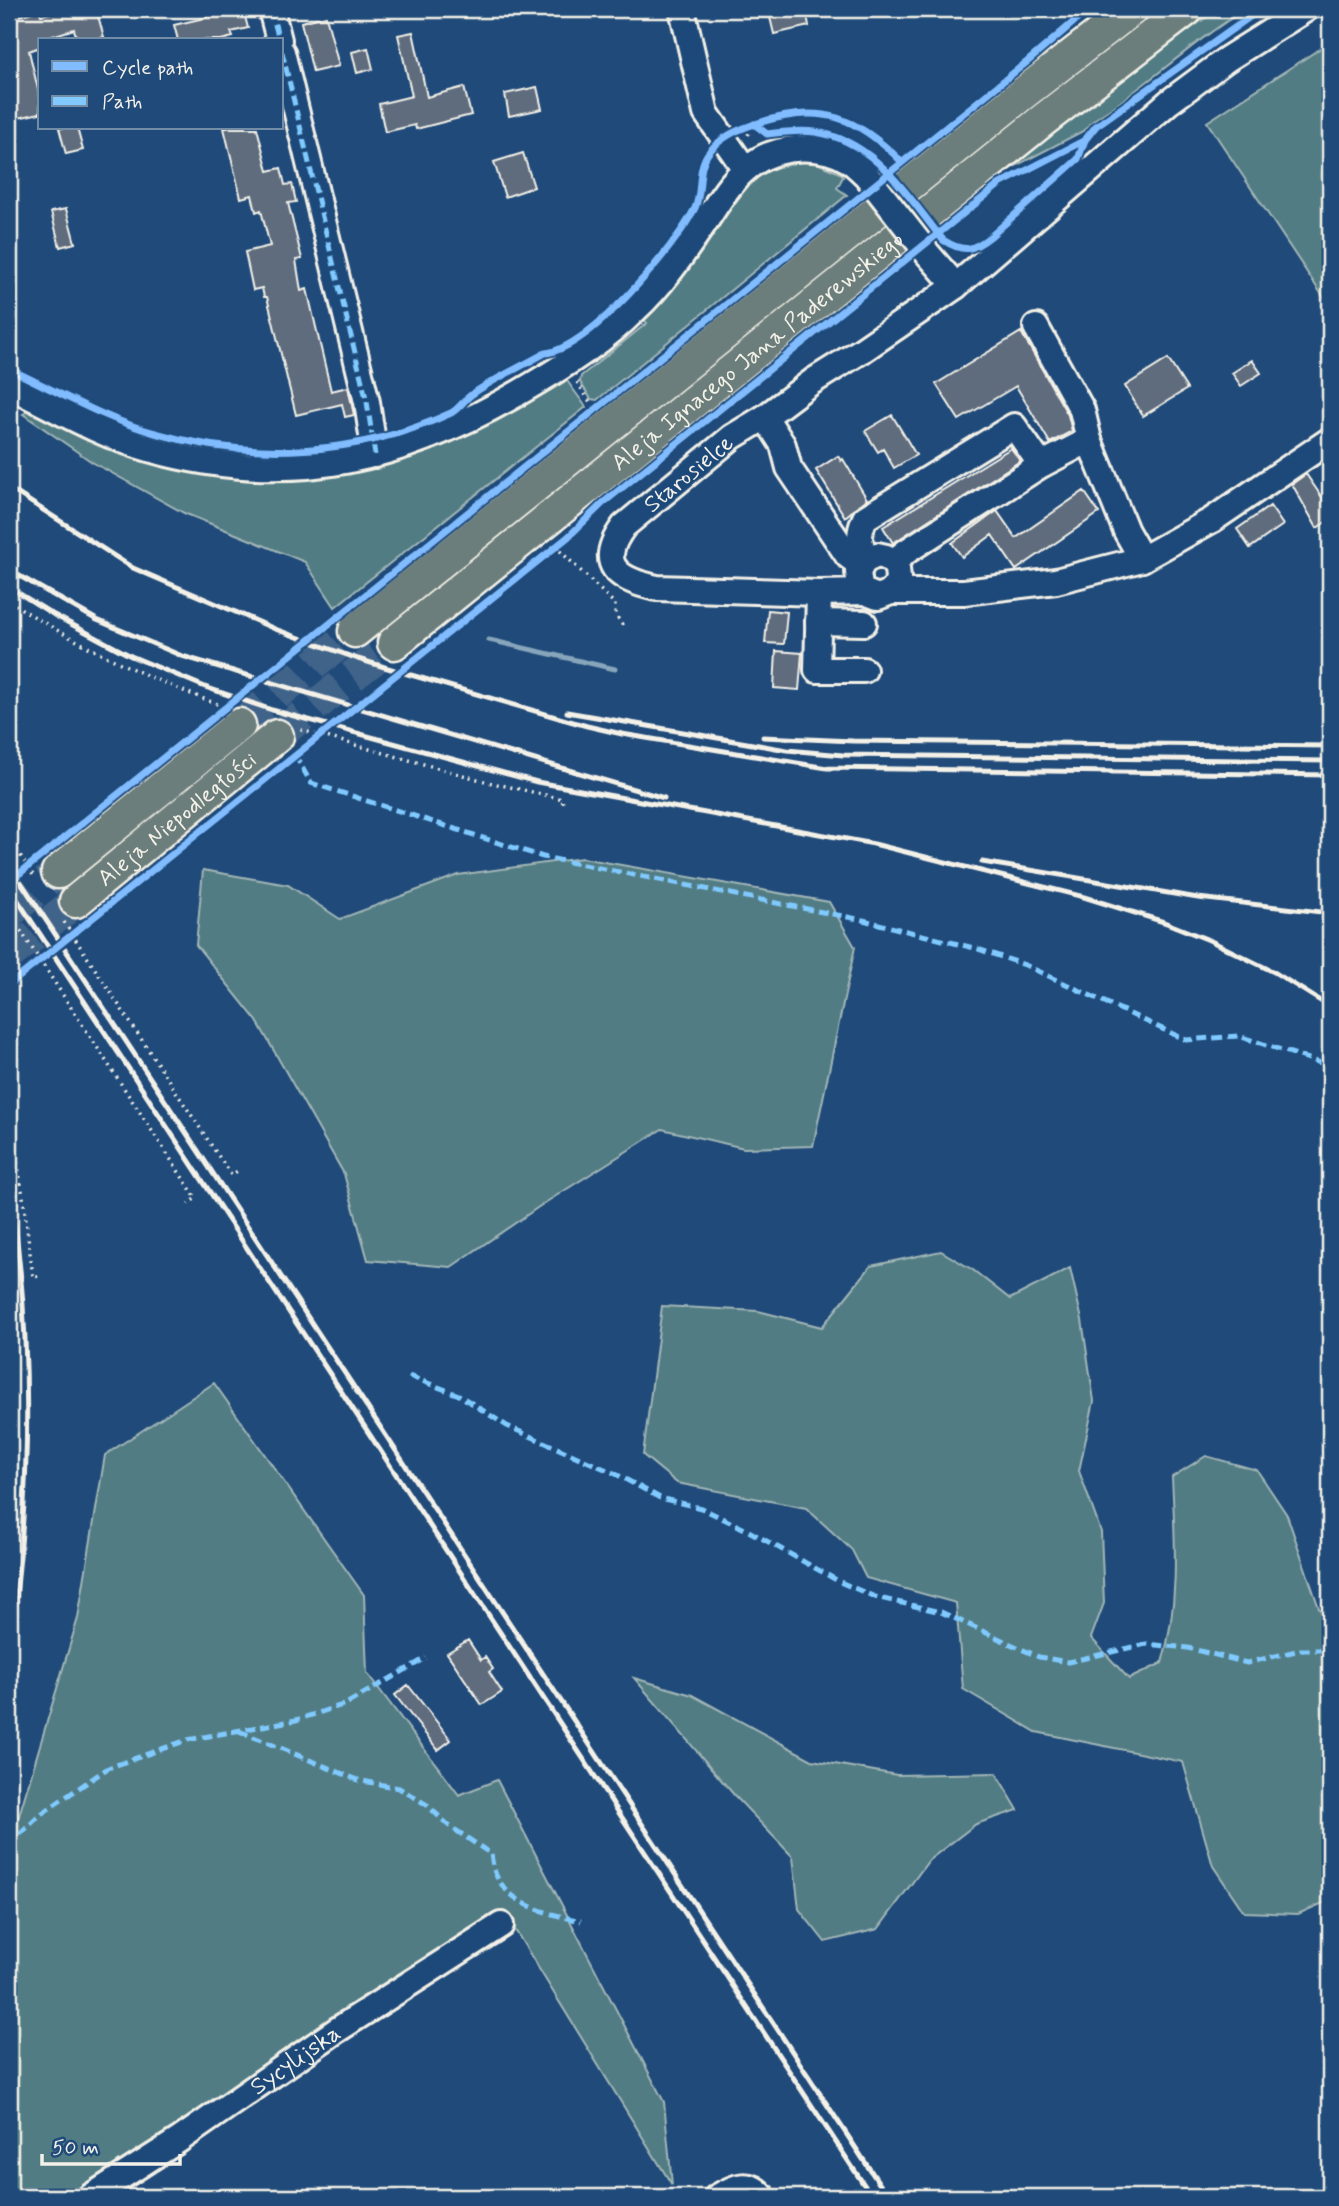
<svg xmlns="http://www.w3.org/2000/svg" width="1339" height="2206" viewBox="0 0 1339 2206" font-family="Mynerve,sans-serif">
	<style>
		.green { fill: #517c84; stroke: #a2b6b6; stroke-width: 2 }
		.lines { fill: none; stroke-linecap: round; stroke-linejoin: round }
		.stream { stroke: #88a6bb; stroke-width: 5 }
		.building { fill: #5e6c7e; stroke: #f4f1e8; stroke-width: 2 }
		.major-tunnel { stroke: #3f638a; stroke-width: 32; stroke-dasharray: 32 16; stroke-linecap: butt }
		.minor-casing { stroke: #f4f1e8; stroke-width: 30 }
		.major-casing { stroke: #f4f1e8; stroke-width: 37 }
		.path { stroke: #f4f1e8; stroke-width: 3.5; stroke-dasharray: 2 5; stroke-linecap: butt }
		.minor { stroke: #1f4a7a; stroke-width: 24 }
		.major { stroke: #6c7e7c; stroke-width: 32 }
		.rail { stroke: #f4f1e8; stroke-width: 5 }
		.minor-bridge-casing { stroke: #f4f1e8; stroke-width: 30; stroke-linecap: butt }
		.minor-bridge { stroke: #1f4a7a; stroke-width: 24 }
		.quiet { stroke: #80caff; stroke-width: 5; stroke-dasharray: 10 5; stroke-linecap: butt }
		.cycleway-casing { stroke: #1f4a7a; stroke-width: 11 }
		.cycleway { stroke: #80bcff; stroke-width: 7 }
		.labels { text-anchor: middle; stroke-width: 5; stroke-linejoin: round; paint-order: stroke }
		.street-label { font-size: 24px; fill: #f4f1e8; stroke: #1f4a7a }
	</style>
	<rect width="100%" height="100%" fill="#1f4a7a"/>
	<filter id="ink" filterUnits="userSpaceOnUse"><feTurbulence type="fractalNoise" baseFrequency=".0143" numOctaves="2"/><feDisplacementMap in="SourceGraphic" scale="14" xChannelSelector="R" yChannelSelector="G"/><feConvolveMatrix kernelMatrix="1 2 1 2 8 2 1 2 1" color-interpolation-filters="sRGB"/></filter>
	<g filter="url(#ink)">
		<!-- green -->
		<path class="green" d="M 1218,9 L 1246,9 C 1201,36 1162,72 1119,103 C 1107,112 1094,117 1085,130 L 1004,172 L 1115,83 Z
			M 1330,42 L 1330,298 L 1326,301 L 1207,122 Z
			M 803,162 L 817,163 L 844,175 L 837,188 L 847,195 L 597,400 L 591,399 L 580,382 L 581,376 L 647,323 L 643,318 L 685,271 L 753,179 C 769,169 784,164 803,162 Z
			M 565,378 L 586,407 L 335,607 L 305,562 L 184,513 L 92,462 L 23,414 L 28,411 L 36,412 C 66,426 97,444 128,454 C 241,492 366,484 473,431 C 505,416 535,395 565,378 Z
			M 582,858 L 829,902 L 855,947 L 813,1146 L 744,1148 L 662,1129 L 540,1206 L 451,1267 L 368,1260 L 344,1174 L 257,1021 L 196,945 L 203,870 L 288,885 L 340,919 L 458,875 Z
			M 941,1251 L 973,1270 L 1010,1299 L 1070,1268 L 1082,1320 L 1094,1401 L 1079,1471 L 1101,1532 L 1104,1603 L 1091,1638 L 1129,1679 L 1162,1663 C 1180,1602 1175,1540 1172,1477 L 1206,1456 L 1257,1470 L 1287,1515 L 1319,1608 L 1330,1625 L 1330,1900 L 1298,1914 L 1244,1912 L 1213,1866 L 1183,1762 L 1036,1732 L 963,1689 L 956,1603 L 866,1578 L 852,1550 L 806,1508 L 677,1483 L 643,1455 L 662,1306 L 758,1311 L 822,1327 L 871,1266 Z
			M 214,1383 L 364,1595 L 367,1673 L 459,1795 L 497,1780 L 664,2102 L 672,2185 L 504,1912 L 106,2174 L 119,2197 L 9,2197 L 9,1849 L 78,1618 L 105,1455 Z
			M 634,1678 L 692,1695 L 812,1760 L 897,1775 L 996,1773 L 1018,1810 L 976,1824 L 929,1860 L 878,1929 L 825,1942 L 799,1909 L 793,1857 L 735,1796 Z"/>
		<g class="lines">
			<!-- stream -->
			<path class="stream" d="M 489,640 L 615,669"/>
		</g>
		<!-- building -->
		<path class="building" d="M 69,9 L 96,9 L 104,37 L 95,40 L 77,40 L 74,29 L 40,40 L 40,47 L 29,51 L 40,98 L 40,113 L 9,120 L 9,47 L 14,46 L 9,19 L 39,10 L 41,15 Z
			M 243,9 L 248,28 L 231,32 L 233,37 L 221,40 L 178,40 L 174,25 Z
			M 768,9 L 806,9 L 809,26 L 774,34 Z
			M 326,16 L 339,66 L 313,72 L 301,22 Z
			M 413,32 L 427,97 L 464,87 L 471,115 L 416,129 L 415,125 L 385,132 L 379,104 L 412,96 L 398,35 Z
			M 368,48 L 373,69 L 357,73 L 352,52 Z
			M 537,87 L 542,109 L 509,116 L 505,94 Z
			M 59,128 L 77,128 L 83,150 L 66,154 Z
			M 224,128 L 257,128 L 268,171 L 281,168 L 285,185 L 292,184 L 296,202 L 288,203 L 302,259 L 296,260 L 301,291 L 307,289 L 331,391 L 348,387 L 354,415 L 345,417 L 342,404 L 296,415 L 267,297 L 264,297 L 262,288 L 253,290 L 245,252 L 270,246 L 261,210 L 256,212 L 252,195 L 241,198 Z
			M 523,153 L 534,187 L 505,197 L 494,162 Z
			M 66,209 L 75,243 L 60,247 L 51,212 Z
			M 1021,332 L 1068,415 L 1072,431 L 1050,443 L 1016,386 L 959,420 L 936,384 Z
			M 1168,359 L 1187,389 L 1143,416 L 1125,386 Z
			M 1252,360 L 1261,373 L 1241,386 L 1232,373 Z
			M 892,415 L 916,455 L 894,468 L 883,449 L 878,452 L 865,431 Z
			M 1011,448 L 1020,461 L 893,543 L 883,527 Z
			M 838,456 L 841,461 L 843,459 L 867,499 L 845,517 L 816,470 Z
			M 1306,474 L 1330,509 L 1330,519 L 1317,528 L 1292,484 Z
			M 1084,491 L 1099,513 L 1016,570 L 992,535 L 962,557 L 952,543 L 997,511 L 1016,538 Z
			M 1270,506 L 1283,525 L 1250,548 L 1237,529 Z
			M 768,610 L 787,612 L 784,644 L 765,643 Z
			M 776,651 L 802,653 L 799,690 L 774,688 Z
			M 468,1640 L 481,1660 L 485,1657 L 493,1669 L 489,1672 L 502,1692 L 482,1705 L 447,1653 Z
			M 408,1685 L 451,1740 L 438,1750 L 395,1695 Z"/>
		<g class="lines">
			<!-- major-tunnel -->
			<path class="major-tunnel" d="M 239,725 L 355,631
				M 277,736 L 394,643
				M 9,913 L 58,872
				M 9,955 L 76,901"/>
			<defs>
				<g id="minor">
					<path d="M 271,9 L 279,40"/>
					<path d="M 682,9 L 706,113 L 745,169"/>
					<path d="M 282,52 L 367,402 L 375,455"/>
					<path d="M 928,254 L 956,286"/>
					<path d="M 1036,327 L 1082,410 L 1089,440 L 1126,531 L 1142,559"/>
					<path d="M 9,386 C 54,408 100,435 149,449 C 292,490 408,460 532,385 C 569,363 605,340 635,310 C 661,286 681,257 701,228 C 717,205 730,179 754,163 C 780,145 823,143 850,161 C 856,165 861,171 866,175"/>
					<path d="M 765,417 L 783,445 L 789,468 L 848,556 L 860,565"/>
					<path d="M 868,558 C 858,543 858,534 865,518 L 1014,426 L 1041,465"/>
					<path d="M 893,562 L 907,551 L 1041,465 L 1089,440"/>
					<path id="s1" d="M 865,592 L 819,593 L 657,588 C 618,580 595,565 624,526 L 732,437 L 765,417 L 813,381 L 861,351 L 956,286 L 1169,102 L 1227,59 L 1306,9"/>
					<path d="M 891,592 L 896,586 L 898,578 L 897,569 L 893,562 L 886,557 L 877,555 L 864,561 L 858,572 L 860,587 L 865,592 L 878,597 L 891,592 L 964,592 L 1056,581 L 1142,559 L 1212,520 L 1330,440"/>
					<path d="M 819,593 L 817,670 L 864,670"/>
					<path d="M 818,622 L 864,623"/>
					<path id="s2" d="M 90,2197 L 179,2140 L 337,2030 L 501,1925"/>
					<path d="M 717,2197 C 734,2187 749,2179 763,2197"/>
				</g>
				<g id="major">
					<path d="M 355,631 L 1021,95 L 1132,9"/>
					<path id="s3" d="M 394,643 L 1043,120 L 1187,9"/>
					<path d="M 58,872 L 239,725"/>
					<path id="s4" d="M 76,901 L 277,736"/>
				</g>
			</defs>
			<!-- minor casing -->
			<use href="#minor" class="minor-casing"/>
			<!-- major casing -->
			<use href="#major" class="major-casing"/>
			<!-- path -->
			<path class="path" d="M 748,135 L 754,124
				M 577,382 L 594,408
				M 555,546 L 615,604 L 615,614 L 625,629
				M 9,601 C 76,644 148,679 223,706
				M 301,730 L 488,782 L 563,799 L 562,806
				M 9,838 L 33,875
				M 9,913 L 196,1198 L 188,1204
				M 64,922 L 231,1175 L 239,1170
				M 9,1114 L 23,1196 L 33,1277 L 40,1276"/>
			<!-- minor -->
			<use href="#minor" class="minor"/>
			<!-- major -->
			<use href="#major" class="major"/>
			<!-- rail -->
			<path class="rail" d="M 9,488 L 133,568 L 275,629 L 358,659 L 411,675 L 587,726 L 622,734 L 827,768 L 1330,775
				M 9,570 L 97,620 L 182,656 L 664,798
				M 9,587 L 54,615 L 131,656 L 205,687 L 272,710 L 537,782 L 874,844 L 1084,897 L 1164,922 L 1209,940 L 1274,972 L 1330,1007
				M 567,712 L 787,750 L 843,755 L 1330,761
				M 763,737 L 853,741 L 1330,746
				M 982,862 L 1198,898 L 1330,913
				M 9,864 L 888,2197
				M 9,887 L 872,2197
				M 9,1180 C 33,1335 32,1493 9,1648"/>
			<defs>
				<path id="minor-bridge" d="M 866,175 L 928,254"/>
			</defs>
			<!-- minor-bridge casing -->
			<use href="#minor-bridge" class="minor-bridge-casing"/>
			<!-- minor-bridge -->
			<use href="#minor-bridge" class="minor-bridge"/>
			<!-- quiet -->
			<path class="quiet" d="M 271,9 L 279,40
				M 282,52 L 367,402 L 375,455
				M 295,755 L 311,783 L 543,857 L 863,920 L 978,949 L 1025,965 L 1186,1040 L 1239,1036 L 1330,1066
				M 409,1376 L 459,1395 L 507,1426 L 614,1473 L 660,1498 L 701,1508 L 747,1530 L 840,1582 L 875,1597 L 941,1612 L 1039,1657 L 1068,1662 L 1146,1644 L 1188,1648 L 1247,1663 L 1300,1650 L 1330,1650
				M 239,1731 L 358,1780 L 399,1788 L 427,1805 L 448,1825 L 491,1854 C 492,1860 493,1869 496,1875 C 511,1907 551,1914 581,1921
				M 9,1845 L 41,1814 L 108,1768 L 187,1740 L 296,1720 L 346,1704 L 426,1658"/>
			<defs>
				<path id="cycleway" d="M 754,124 L 767,134 C 783,132 799,130 815,132 C 875,140 908,197 943,240 C 964,253 972,251 991,236 L 1078,159 L 1085,140 L 1096,126 L 1261,9
					M 9,369 C 57,391 104,419 155,433 C 252,461 358,456 451,413 C 459,409 463,401 471,395 C 493,379 521,367 545,353 C 589,349 675,248 695,208 C 703,191 696,169 709,152 C 722,136 739,129 758,123 C 822,103 856,116 902,162
					M 9,882 L 1027,62 L 1089,9
					M 9,985 L 568,537 L 603,503 L 1000,184 L 1085,140"/>
			</defs>
			<!-- cycleway casing -->
			<use href="#cycleway" class="cycleway-casing"/>
			<!-- cycleway -->
			<use href="#cycleway" class="cycleway"/>
		</g>
	</g>
	<g class="labels">
		<!-- street labels -->
		<g class="street-label">
			<text dy="8" stroke="none"><textPath href="#s3" startOffset="466">Aleja Ignacego Jana Paderewskiego</textPath></text>
			<text dy="8" stroke="none"><textPath href="#s1" startOffset="385">Starosielce</textPath></text>
			<text dy="8" stroke="none"><textPath href="#s4" startOffset="130">Aleja Niepodległości</textPath></text>
			<text dy="8" stroke="none"><textPath href="#s2" startOffset="247">Sycylijska</textPath></text>
		</g>
	</g>
	<!-- margin -->
	<rect width="1339" height="2206" fill="none" stroke="#1f4a7a" stroke-width="35"/>
	<rect x="18" y="18" width="1304" height="2171" fill="none" stroke="#f4f1e8" stroke-width="2.5" filter="url(#ink)"/>
	<!-- legend -->
	<rect x="38" y="38" width="245" height="91" fill="#1f4a7a" stroke="#748da6" stroke-width="2"/>
	<rect x="52" y="61" width="35" height="10" fill="#80bcff" stroke="#748da6" stroke-width="2"/>
	<text x="102" y="74" font-size="21" fill="#f4f1e8">Cycle path</text>
	<rect x="52" y="96" width="35" height="10" fill="#80caff" stroke="#748da6" stroke-width="2"/>
	<text x="102" y="108" font-size="21" fill="#f4f1e8">Path</text>
	<!-- scale -->
	<path d="M42 2154v10h138v-10" fill="none" stroke="#f4f1e8" stroke-width="3.5"/>
	<text x="52" y="2154" font-size="21" fill="#f4f1e8" stroke="#1f4a7a" stroke-width="5" paint-order="stroke">50 m</text>
</svg>
